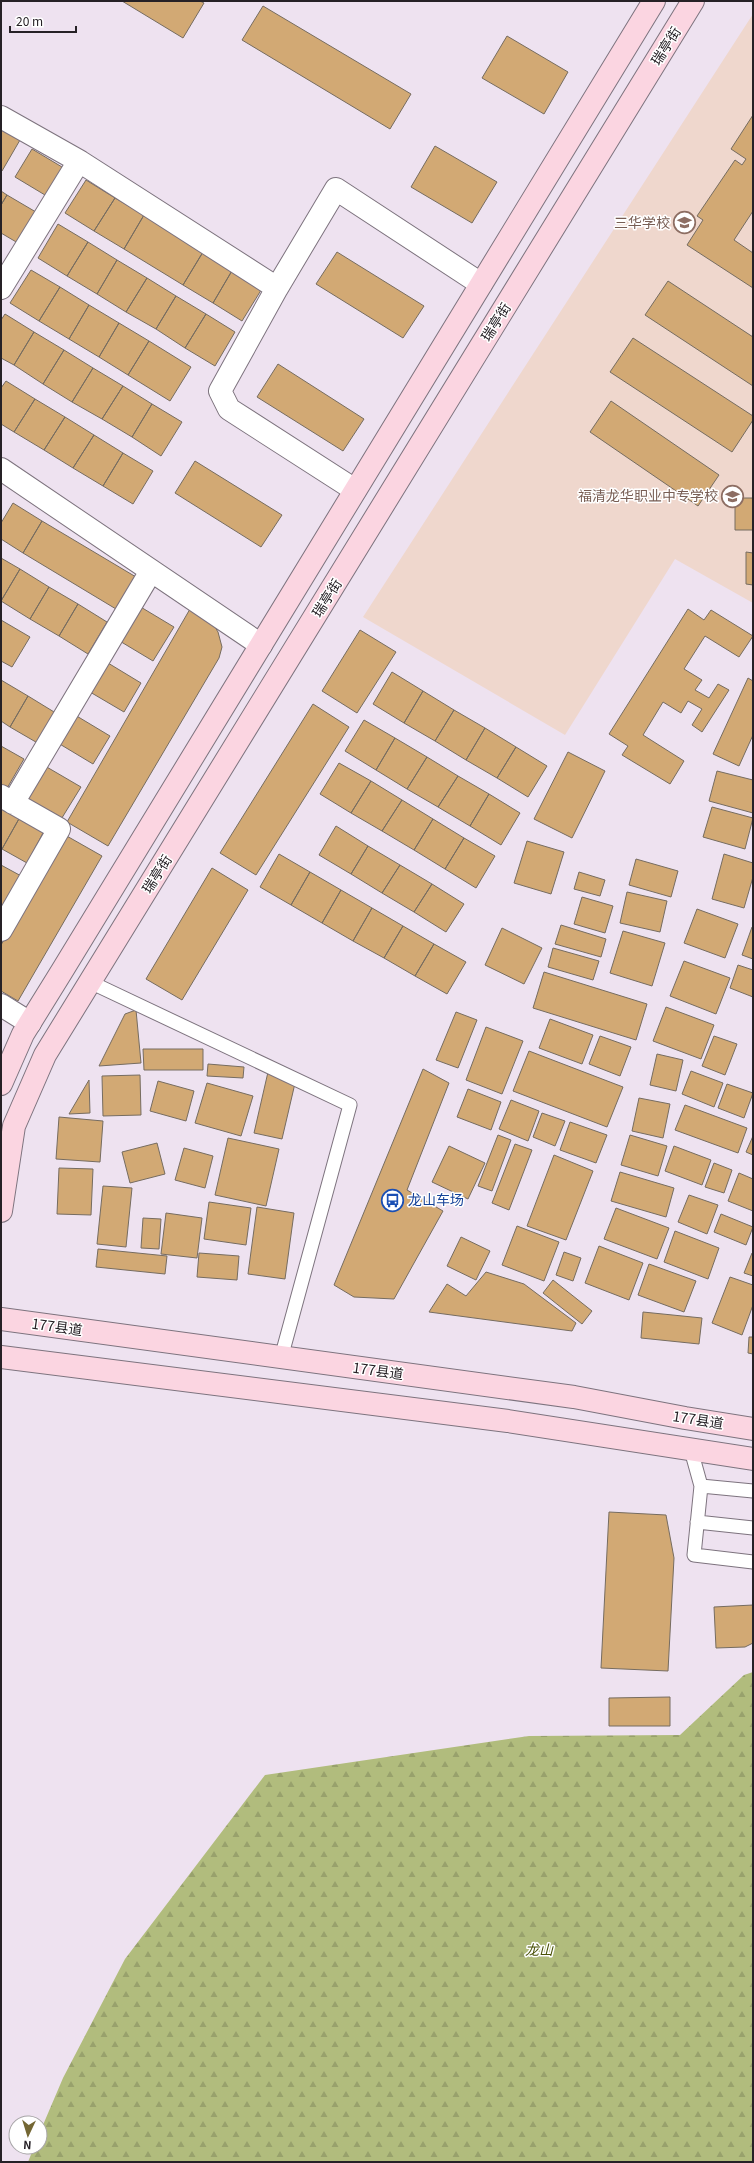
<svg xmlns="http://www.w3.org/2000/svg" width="754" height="2163" viewBox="0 0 754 2163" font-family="Georgia,'Noto Sans SC',serif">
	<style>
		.education { fill: #efd7cd }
		.forest { fill: url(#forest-firs) }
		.building { fill: #d2a974; stroke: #766c60 }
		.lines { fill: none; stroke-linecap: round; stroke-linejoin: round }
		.lane-casing { stroke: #7d737e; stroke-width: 15 }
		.street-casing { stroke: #7d737e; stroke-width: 24 }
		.secondary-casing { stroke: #7d737e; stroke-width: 24 }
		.lane { stroke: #fff; stroke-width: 13 }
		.street { stroke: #fff; stroke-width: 22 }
		.secondary { stroke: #fbd5e1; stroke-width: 22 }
		.labels { text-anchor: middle; stroke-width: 3; stroke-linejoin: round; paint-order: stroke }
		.street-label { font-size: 14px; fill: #262126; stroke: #fff }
		.education-label { font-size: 14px; fill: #785e54; stroke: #fff; text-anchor: end }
		.transit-label { font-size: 14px; fill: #164399; stroke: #fff; text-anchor: start }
		.park-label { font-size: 14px; font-style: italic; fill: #495107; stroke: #fff }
	</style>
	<defs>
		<pattern id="forest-firs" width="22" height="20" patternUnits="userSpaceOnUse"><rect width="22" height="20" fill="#b1bc7d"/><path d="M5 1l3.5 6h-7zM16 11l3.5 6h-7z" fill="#98a16c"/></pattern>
	</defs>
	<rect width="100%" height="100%" fill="#eee2f0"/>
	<!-- education -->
	<path class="education" d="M 753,14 L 753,603 L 675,559 L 565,735 L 363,617 Z"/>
	<!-- forest -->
	<path class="forest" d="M 753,1672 L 753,2162 L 28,2162 L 34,2147 L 40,2147 L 40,2132 L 63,2078 L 125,1959 L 265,1775 L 529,1736 L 680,1735 L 744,1675 Z"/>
	<!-- building -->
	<path class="building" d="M 122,1 L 200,1 L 204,3 L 183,38 Z
		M 263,6 L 411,94 L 390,129 L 242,40 Z
		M 507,36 L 568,72 L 544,114 L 482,78 Z
		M 753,115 L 753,211 L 734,240 L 753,253 L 753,288 L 687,245 L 703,220 L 697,216 L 735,160 L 742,165 L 746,159 L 731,149 Z
		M 1,129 L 20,140 L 2,171 L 1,170 Z
		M 435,146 L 497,182 L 472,223 L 411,187 Z
		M 32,149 L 67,170 L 50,198 L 15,177 Z
		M 86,180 L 115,198 L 94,231 L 65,213 Z
		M 1,191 L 7,195 L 1,205 Z
		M 7,195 L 41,215 L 23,246 L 1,233 L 1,205 Z
		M 115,198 L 144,215 L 124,249 L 94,231 Z
		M 144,215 L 203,252 L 183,285 L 124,249 Z
		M 58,224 L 88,242 L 67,276 L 38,258 Z
		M 88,242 L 117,260 L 97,294 L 67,276 Z
		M 203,252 L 233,269 L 213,303 L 183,285 Z
		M 337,252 L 424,306 L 403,338 L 316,284 Z
		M 117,260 L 147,278 L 126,312 L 97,294 Z
		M 233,269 L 263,287 L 242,321 L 213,303 Z
		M 31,270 L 60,287 L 39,321 L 10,303 Z
		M 147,278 L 176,296 L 156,329 L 126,312 Z
		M 668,281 L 753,337 L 753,386 L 645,315 Z
		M 60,287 L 89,305 L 69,339 L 39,321 Z
		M 176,296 L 206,314 L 185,348 L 156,329 Z
		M 89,305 L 119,323 L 99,357 L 69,339 Z
		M 5,314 L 34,332 L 14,365 L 1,358 L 1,320 Z
		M 206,314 L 235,332 L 215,366 L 185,348 Z
		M 119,323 L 149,341 L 128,375 L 99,357 Z
		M 34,332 L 64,350 L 43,384 L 14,365 Z
		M 633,338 L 753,416 L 753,420 L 732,452 L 610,372 Z
		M 149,341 L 191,367 L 170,401 L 128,375 Z
		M 64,350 L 93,368 L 72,402 L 43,384 Z
		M 278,364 L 364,419 L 343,451 L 257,397 Z
		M 93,368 L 123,386 L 102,419 L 72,402 Z
		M 6,381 L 35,399 L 14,432 L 1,424 L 1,388 Z
		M 123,386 L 152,404 L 132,437 L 102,419 Z
		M 35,399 L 65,417 L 44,450 L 14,432 Z
		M 611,401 L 719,475 L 698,506 L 590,432 Z
		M 152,404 L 182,422 L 161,456 L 132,437 Z
		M 65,417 L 94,435 L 73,468 L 44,450 Z
		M 94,435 L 123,453 L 103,486 L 73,468 Z
		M 123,453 L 153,471 L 133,504 L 103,486 Z
		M 195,461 L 282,515 L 261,547 L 175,493 Z
		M 735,498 L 753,498 L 753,530 L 735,530 Z
		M 13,503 L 42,521 L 23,553 L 1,539 L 1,523 Z
		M 42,521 L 136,577 L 116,609 L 23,553 Z
		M 746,552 L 753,553 L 753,585 L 746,584 Z
		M 1,558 L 20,569 L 1,601 Z
		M 20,569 L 49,587 L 30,619 L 1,601 Z
		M 49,587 L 78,604 L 59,636 L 30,619 Z
		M 78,604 L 107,622 L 88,654 L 59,636 Z
		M 139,606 L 174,627 L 153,661 L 118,640 Z
		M 190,609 L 212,622 L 218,632 L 222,647 L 219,658 L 108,846 L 67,822 Z
		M 688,609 L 704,620 L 711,610 L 753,636 L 739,657 L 705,636 L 684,669 L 702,680 L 695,690 L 709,698 L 718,684 L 729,690 L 702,732 L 692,725 L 702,709 L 688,701 L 681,713 L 663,702 L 643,735 L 684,761 L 670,784 L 622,755 L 628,746 L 609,734 Z
		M 1,620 L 30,637 L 12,667 L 1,661 Z
		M 360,630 L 396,652 L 357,713 L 322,691 Z
		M 108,663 L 141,683 L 124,712 L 90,692 Z
		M 392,672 L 423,691 L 404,723 L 373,704 Z
		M 748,678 L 753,681 L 753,735 L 739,766 L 713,754 Z
		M 1,680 L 28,696 L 10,727 L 1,721 Z
		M 423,691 L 454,710 L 435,741 L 404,723 Z
		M 28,696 L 59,715 L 41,745 L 10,727 Z
		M 313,704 L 349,727 L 256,875 L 220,853 Z
		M 454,710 L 485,728 L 466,760 L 435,741 Z
		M 75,715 L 110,736 L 93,764 L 58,743 Z
		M 364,720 L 395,738 L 376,770 L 345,751 Z
		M 485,728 L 516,747 L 497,778 L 466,760 Z
		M 395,738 L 427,757 L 407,789 L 376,770 Z
		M 1,746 L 24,759 L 6,790 L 1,787 Z
		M 516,747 L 547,766 L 528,797 L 497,778 Z
		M 568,752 L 605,771 L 572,838 L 534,819 Z
		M 427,757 L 458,776 L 438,807 L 407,789 Z
		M 339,763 L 371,781 L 351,813 L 320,794 Z
		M 45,766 L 81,787 L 60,821 L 24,799 Z
		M 717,771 L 753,780 L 753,813 L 709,801 Z
		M 458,776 L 489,794 L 470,826 L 438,807 Z
		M 371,781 L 402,800 L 382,831 L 351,813 Z
		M 489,794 L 520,813 L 501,845 L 470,826 Z
		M 402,800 L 433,819 L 414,850 L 382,831 Z
		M 1,807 L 20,817 L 2,849 L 1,849 Z
		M 712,807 L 753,818 L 745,849 L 703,837 Z
		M 20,817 L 44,831 L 27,863 L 2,849 Z
		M 433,819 L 464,838 L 445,869 L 414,850 Z
		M 336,826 L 368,846 L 351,874 L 319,855 Z
		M 65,835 L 102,856 L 18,1001 L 1,991 L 1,945 Z
		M 464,838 L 495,856 L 476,888 L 445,869 Z
		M 527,841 L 564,852 L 551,894 L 514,883 Z
		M 368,846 L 400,865 L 382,893 L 351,874 Z
		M 279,854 L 310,872 L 291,905 L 260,887 Z
		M 724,854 L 753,863 L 753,877 L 744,908 L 712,899 Z
		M 636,859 L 678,871 L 671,897 L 629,885 Z
		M 1,865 L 23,877 L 5,908 L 1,906 Z
		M 400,865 L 432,884 L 414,912 L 382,893 Z
		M 212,868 L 248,890 L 182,1000 L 146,979 Z
		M 310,872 L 341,890 L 322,923 L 291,905 Z
		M 579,872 L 605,880 L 600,896 L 574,889 Z
		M 432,884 L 464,904 L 446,932 L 414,912 Z
		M 341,890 L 372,908 L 353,941 L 322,923 Z
		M 627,892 L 667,901 L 660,932 L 620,923 Z
		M 582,897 L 613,906 L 605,933 L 574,924 Z
		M 372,908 L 403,926 L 384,958 L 353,941 Z
		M 697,909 L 738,924 L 725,958 L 684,943 Z
		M 561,925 L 606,939 L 601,957 L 555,944 Z
		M 403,926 L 434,944 L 415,976 L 384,958 Z
		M 752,927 L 753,928 L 753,959 L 742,955 Z
		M 502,928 L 542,948 L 524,984 L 485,965 Z
		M 623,931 L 665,943 L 652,986 L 610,973 Z
		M 434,944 L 466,962 L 447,994 L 415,976 Z
		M 553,948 L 599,961 L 593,980 L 548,967 Z
		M 684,961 L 730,978 L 716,1014 L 670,996 Z
		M 738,965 L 753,970 L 753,997 L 730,988 Z
		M 544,972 L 647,1004 L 636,1040 L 533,1008 Z
		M 666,1007 L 714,1025 L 701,1059 L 653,1041 Z
		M 136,1010 L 141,1063 L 99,1066 L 125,1014 Z
		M 456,1012 L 477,1020 L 458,1068 L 436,1060 Z
		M 550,1019 L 593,1035 L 582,1064 L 539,1048 Z
		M 486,1027 L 523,1041 L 502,1094 L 466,1080 Z
		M 600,1036 L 631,1047 L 620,1076 L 589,1064 Z
		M 714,1036 L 737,1044 L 725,1075 L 702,1066 Z
		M 143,1049 L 203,1049 L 203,1070 L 144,1070 Z
		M 529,1051 L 623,1087 L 607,1127 L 513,1091 Z
		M 657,1054 L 683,1060 L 676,1091 L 650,1085 Z
		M 208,1064 L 244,1067 L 243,1078 L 207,1076 Z
		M 423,1069 L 449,1083 L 407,1190 L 443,1211 L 394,1299 L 354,1297 L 334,1285 Z
		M 691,1071 L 723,1083 L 714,1107 L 682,1094 Z
		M 268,1072 L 296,1079 L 282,1139 L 254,1133 Z
		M 140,1075 L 141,1115 L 103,1116 L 102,1076 Z
		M 89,1080 L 90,1113 L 69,1114 Z
		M 158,1081 L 194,1091 L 186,1121 L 150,1111 Z
		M 207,1083 L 253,1096 L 241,1136 L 195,1123 Z
		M 727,1084 L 753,1093 L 744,1118 L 718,1108 Z
		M 468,1089 L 501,1102 L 491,1130 L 457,1117 Z
		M 639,1098 L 670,1104 L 663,1138 L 632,1131 Z
		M 511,1100 L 539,1111 L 528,1141 L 499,1129 Z
		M 685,1105 L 747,1128 L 738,1153 L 675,1130 Z
		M 542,1113 L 565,1121 L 555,1146 L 533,1137 Z
		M 59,1117 L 103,1121 L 100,1162 L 56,1159 Z
		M 570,1122 L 607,1135 L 596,1163 L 560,1150 Z
		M 498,1135 L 511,1140 L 492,1191 L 478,1186 Z
		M 630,1135 L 667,1146 L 658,1176 L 621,1165 Z
		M 753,1136 L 753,1155 L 746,1152 Z
		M 228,1138 L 279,1149 L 266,1206 L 215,1195 Z
		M 157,1143 L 165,1174 L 130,1183 L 122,1152 Z
		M 515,1144 L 532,1150 L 509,1210 L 492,1203 Z
		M 449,1146 L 485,1163 L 468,1199 L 432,1182 Z
		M 674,1146 L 711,1160 L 702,1185 L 665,1171 Z
		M 184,1148 L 213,1156 L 205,1188 L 175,1180 Z
		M 554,1155 L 593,1171 L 566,1240 L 527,1226 Z
		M 714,1163 L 732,1170 L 724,1193 L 705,1187 Z
		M 59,1168 L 93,1169 L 91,1215 L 57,1214 Z
		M 620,1172 L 674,1188 L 666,1217 L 611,1201 Z
		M 739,1173 L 753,1179 L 753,1211 L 728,1201 Z
		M 103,1186 L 132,1188 L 126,1247 L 97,1244 Z
		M 689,1195 L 718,1205 L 707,1234 L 678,1222 Z
		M 209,1202 L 251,1208 L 246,1245 L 204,1239 Z
		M 257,1207 L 294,1213 L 285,1279 L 248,1274 Z
		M 616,1208 L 669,1228 L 657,1259 L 604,1239 Z
		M 166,1213 L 202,1218 L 197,1258 L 161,1254 Z
		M 721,1214 L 753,1227 L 746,1245 L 714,1232 Z
		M 143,1218 L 161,1219 L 159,1249 L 141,1248 Z
		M 517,1226 L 559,1242 L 544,1281 L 502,1265 Z
		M 675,1231 L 719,1248 L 708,1279 L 664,1262 Z
		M 461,1237 L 490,1251 L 476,1280 L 447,1266 Z
		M 599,1246 L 643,1263 L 629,1300 L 585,1283 Z
		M 98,1249 L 167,1256 L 165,1274 L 96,1267 Z
		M 564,1252 L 581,1258 L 573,1281 L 556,1275 Z
		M 199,1253 L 239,1256 L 237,1280 L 197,1277 Z
		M 752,1253 L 753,1253 L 753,1276 L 744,1273 Z
		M 649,1264 L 696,1281 L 684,1312 L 638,1295 Z
		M 486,1272 L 524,1284 L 576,1323 L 572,1331 L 429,1312 L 447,1284 L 466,1296 Z
		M 730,1277 L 753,1285 L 753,1305 L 742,1335 L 712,1323 Z
		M 553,1280 L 592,1311 L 582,1324 L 543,1293 Z
		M 643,1312 L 702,1318 L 699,1344 L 641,1338 Z
		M 749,1337 L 753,1337 L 753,1354 L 748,1353 Z
		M 609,1512 L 666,1515 L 674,1558 L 668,1671 L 601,1668 Z
		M 753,1605 L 753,1643 L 745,1647 L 716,1648 L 714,1607 Z
		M 670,1697 L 670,1726 L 609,1726 L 609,1698 Z"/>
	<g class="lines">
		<defs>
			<path id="lane" d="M 90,982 L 350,1105 L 281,1358
				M 691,1450 L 701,1486 L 753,1491
				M 701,1486 L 694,1555 L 753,1562
				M 697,1522 L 753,1528"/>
			<path id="street" d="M 1,117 L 79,161 L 1,288
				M 79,161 L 277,288 L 336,189 L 481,284
				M 277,288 L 220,391 L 229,409 L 355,490
				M 1,469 L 261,645
				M 1,796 L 59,829 L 1,930
				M 13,803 L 151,571
				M 1,1005 L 30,1023"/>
			<path id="secondary" d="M 1,1084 L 23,1034 L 62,971 L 654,1
				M 1,1211 L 14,1126 L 45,1055 L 693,1
				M 1,1319 L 574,1397 L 685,1418 L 753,1429
				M 1,1357 L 508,1421 L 753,1459"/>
		</defs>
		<!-- lane casing -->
		<use href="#lane" class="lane-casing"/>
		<!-- street casing -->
		<use href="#street" class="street-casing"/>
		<!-- secondary casing -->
		<use href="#secondary" class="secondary-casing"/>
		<!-- lane -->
		<use href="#lane" class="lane"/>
		<!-- street -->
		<use href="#street" class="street"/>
		<!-- secondary -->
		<use href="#secondary" class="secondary"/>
	</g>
	<!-- icons -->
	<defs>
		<symbol id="school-ring" viewBox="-11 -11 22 22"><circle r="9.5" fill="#fff" stroke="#8d6e63" stroke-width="1.5"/><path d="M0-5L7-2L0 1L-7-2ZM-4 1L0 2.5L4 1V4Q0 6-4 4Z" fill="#8d6e63"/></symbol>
		<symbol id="bus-ring" viewBox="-11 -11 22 22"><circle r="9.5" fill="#fff" stroke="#1a4fb4" stroke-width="1.5"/><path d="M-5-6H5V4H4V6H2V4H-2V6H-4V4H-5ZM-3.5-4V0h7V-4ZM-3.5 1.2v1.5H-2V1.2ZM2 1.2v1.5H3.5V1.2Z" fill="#1a4fb4"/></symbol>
	</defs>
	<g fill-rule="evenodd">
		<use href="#school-ring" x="672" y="210" width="25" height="25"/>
		<use href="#school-ring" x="720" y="484" width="25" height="25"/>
		<use href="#bus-ring" x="380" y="1188" width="25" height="25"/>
	</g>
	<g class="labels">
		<!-- street labels -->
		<g class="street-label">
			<text transform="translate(666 46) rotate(-58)" y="5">瑞亭街</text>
			<text transform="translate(496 322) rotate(-58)" y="5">瑞亭街</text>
			<text transform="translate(327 598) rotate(-58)" y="5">瑞亭街</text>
			<text transform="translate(157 874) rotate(-58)" y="5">瑞亭街</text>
			<text transform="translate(57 1327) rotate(8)" y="5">177县道</text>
			<text transform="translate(378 1371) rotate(8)" y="5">177县道</text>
			<text transform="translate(698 1420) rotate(9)" y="5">177县道</text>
		</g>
		<!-- education labels -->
		<g class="education-label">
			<text x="670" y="228">三华学校</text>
			<text x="718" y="501">福清龙华职业中专学校</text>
		</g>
		<!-- transit labels -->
		<g class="transit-label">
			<text x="408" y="1205">龙山车场</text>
		</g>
		<!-- park labels -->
		<g class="park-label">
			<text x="539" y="1955">龙山</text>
		</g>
	</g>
	<!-- border -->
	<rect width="754" height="2163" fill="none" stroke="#262126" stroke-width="4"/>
	<!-- north arrow -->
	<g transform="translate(28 2135) rotate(184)"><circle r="19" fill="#ffffff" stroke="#a8a6a8"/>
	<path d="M0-3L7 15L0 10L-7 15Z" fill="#746734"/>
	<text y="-6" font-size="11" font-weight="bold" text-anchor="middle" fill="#262126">N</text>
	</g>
	<!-- scale -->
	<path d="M10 26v6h66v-6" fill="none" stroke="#262126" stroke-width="2"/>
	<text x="16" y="26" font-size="12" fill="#262126" stroke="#ffffff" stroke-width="3" paint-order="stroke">20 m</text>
</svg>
